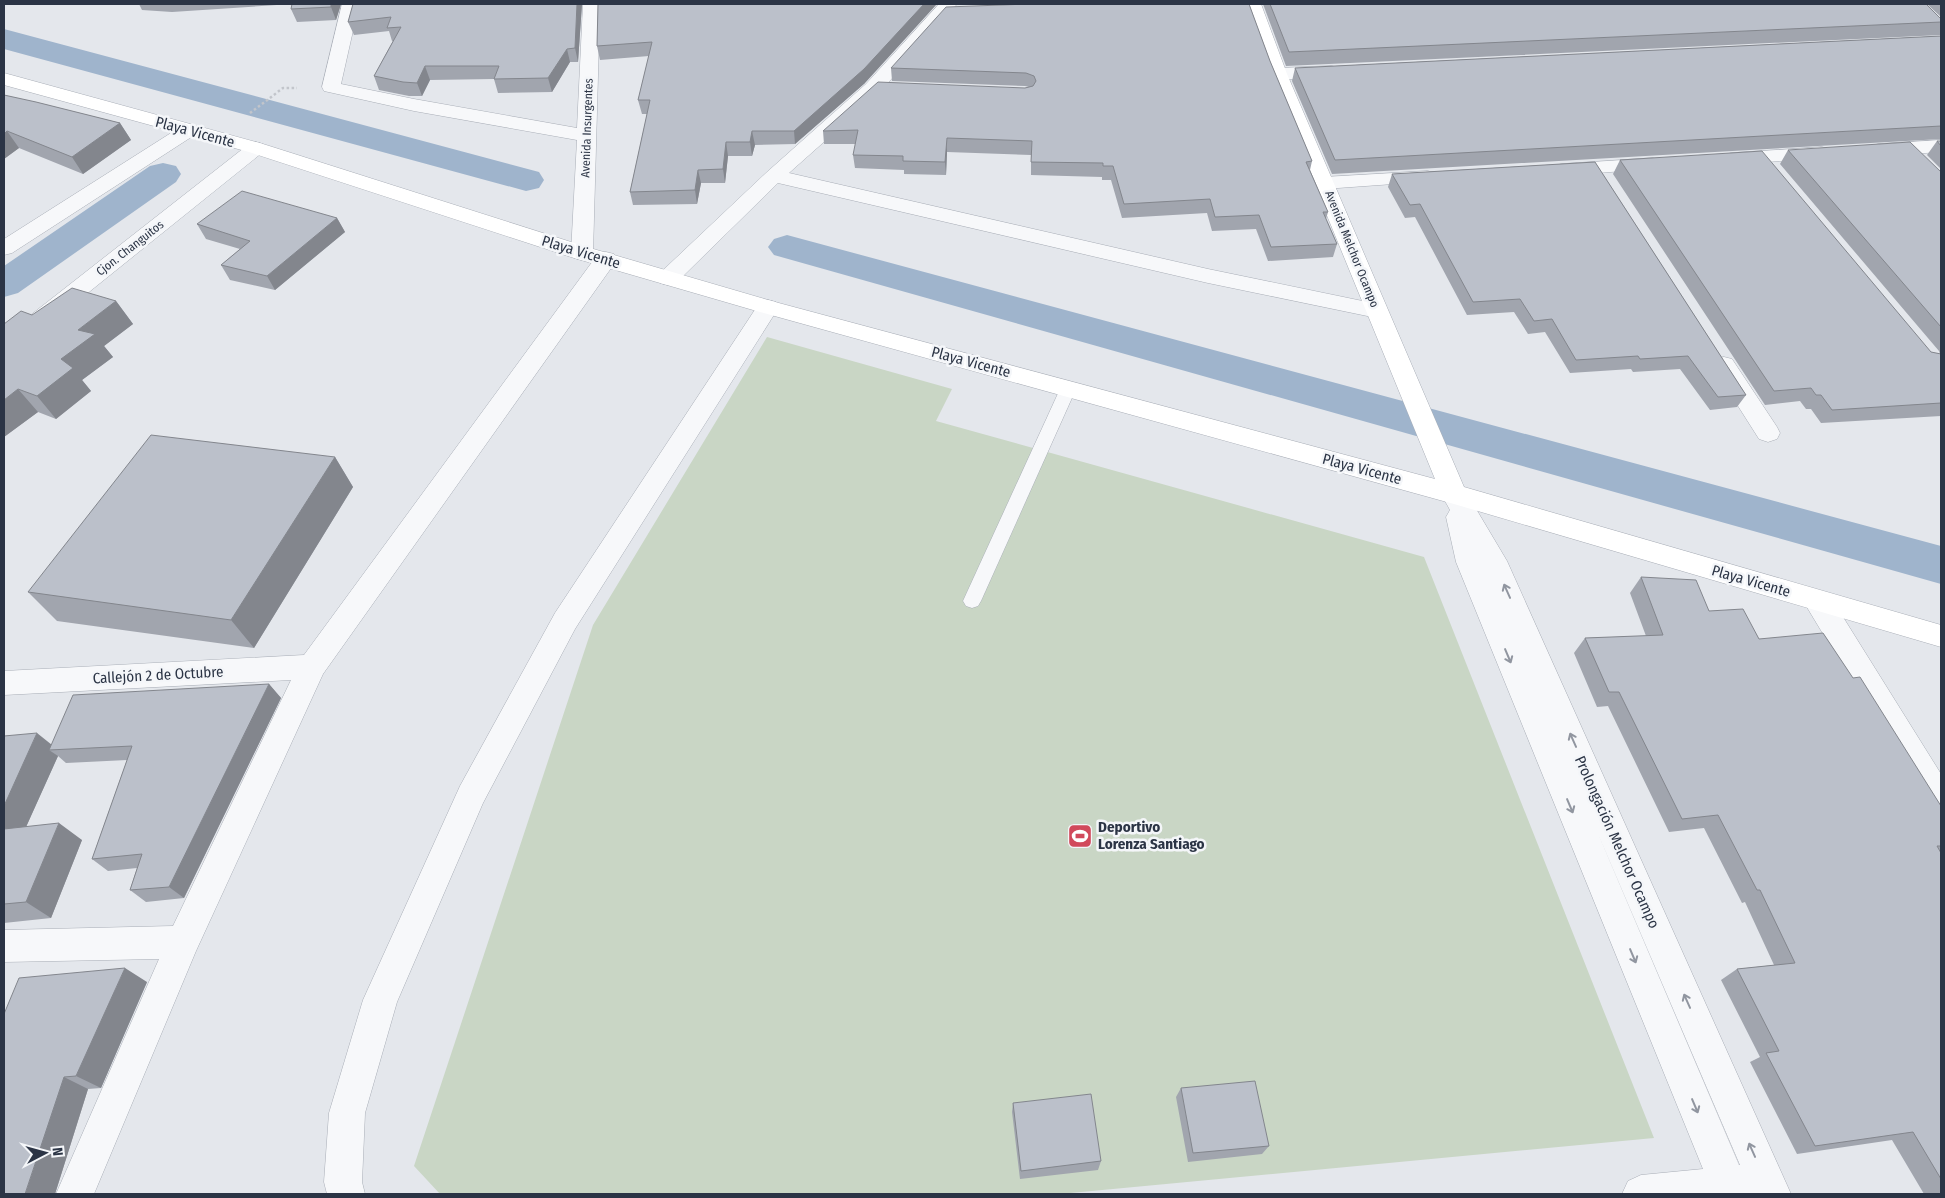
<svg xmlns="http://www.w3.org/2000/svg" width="1945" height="1198" viewBox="0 0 1945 1198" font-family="'Fira Sans Condensed',sans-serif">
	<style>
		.green { fill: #c9d6c5 }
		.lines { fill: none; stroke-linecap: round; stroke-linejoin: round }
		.canal { fill: #9fb4cc; fill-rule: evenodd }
		.lane-casing { stroke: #a9aeb7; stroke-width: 1 }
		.street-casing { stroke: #a9aeb7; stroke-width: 1 }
		.secondary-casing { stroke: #a9aeb7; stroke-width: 1 }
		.path { stroke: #c2c5cb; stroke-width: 2.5; stroke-dasharray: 2.5 2.5; stroke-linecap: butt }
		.lane { fill: #f7f8fa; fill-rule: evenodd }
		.street { fill: #f7f8fa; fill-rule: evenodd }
		.secondary { fill: #fff; fill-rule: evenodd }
		.wall { fill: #a1a5ae }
		.shaded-wall { fill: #83868d }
		.building { fill: #bbc0ca; stroke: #83868d }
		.oneway { stroke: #9196a0 }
		.labels { text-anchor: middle; stroke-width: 5; stroke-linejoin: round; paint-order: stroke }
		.far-street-label { font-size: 12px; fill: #2b3445; stroke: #f4f6f9 }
		.street-label { font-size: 15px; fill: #2b3445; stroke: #f4f6f9 }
		.poi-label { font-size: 15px; font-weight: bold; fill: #2b3445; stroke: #f4f6f9; text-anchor: start }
	</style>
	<rect width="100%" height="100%" fill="#e4e7ec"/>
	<!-- green -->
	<path class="green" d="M 767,337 L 952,389 L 936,421 L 1424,557 L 1654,1138 L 1060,1194 L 440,1194 L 414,1166 L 593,625 Z"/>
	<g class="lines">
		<!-- canal -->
		<path class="canal" d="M 4,29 L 539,172 L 544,180 L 539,188 L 526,191 L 4,49 Z
			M 163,163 L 176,166 L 181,174 L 176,182 L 18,293 L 4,297 L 4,266 L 150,166 Z
			M 787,235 L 1941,546 L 1941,584 L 774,255 L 768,247 L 774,239 Z"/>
		<defs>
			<path id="lane" d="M 1068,384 L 1073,385 L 1076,389 L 981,601 L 978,606 L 972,608 L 966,606 L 963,601 L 1060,389 L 1063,385 Z"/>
			<path id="street" d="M 342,4 L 359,4 L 341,84 L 414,99 L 577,128 L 583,4 L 600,4 L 593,253 L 590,258 L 582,260 L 574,258 L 571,253 L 577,140 L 414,111 L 324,91 L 322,87 Z
				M 939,4 L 957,4 L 880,92 L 789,173 L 1208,269 L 1377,304 L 1385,306 L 1388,311 L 1385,316 L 1377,318 L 1208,283 L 778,183 L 676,283 L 668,285 L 660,283 L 657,278 L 660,273 L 767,172 L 866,84 Z
				M 1332,66 L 1339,68 L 1341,72 L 1339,76 L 1278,80 L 1271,78 L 1269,74 L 1271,70 L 1278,68 Z
				M 189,124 L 196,126 L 199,130 L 196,134 L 12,253 L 4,255 L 4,239 L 182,126 Z
				M 1941,140 L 1941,152 L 1878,156 L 1871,154 L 1868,150 L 1871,146 L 1878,144 Z
				M 256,142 L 263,144 L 266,148 L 263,152 L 12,354 L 4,356 L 4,336 L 249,144 Z
				M 1822,147 L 1829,149 L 1832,153 L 1829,157 L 1731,165 L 1724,163 L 1721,159 L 1724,155 L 1731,153 Z
				M 1653,158 L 1660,160 L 1663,164 L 1660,168 L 1561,176 L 1554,174 L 1551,170 L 1554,166 L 1561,164 Z
				M 1428,171 L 1435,173 L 1438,177 L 1435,181 L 1324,189 L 1317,187 L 1314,183 L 1317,179 L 1324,177 Z
				M 606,252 L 614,254 L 617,259 L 614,264 L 323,674 L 196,951 L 94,1194 L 56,1194 L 159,959 L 4,962 L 4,930 L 173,926 L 291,680 L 4,695 L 4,671 L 304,655 L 598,254 Z
				M 768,300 L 776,302 L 779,307 L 575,629 L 483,803 L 397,1002 L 365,1113 L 362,1182 L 365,1194 L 327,1194 L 324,1182 L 329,1113 L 363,1000 L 460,786 L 555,613 L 760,302 Z
				M 1724,357 L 1732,359 L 1777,427 L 1780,433 L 1777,439 L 1768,442 L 1759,439 L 1712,365 L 1716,359 Z
				M 1454,484 L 1463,487 L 1507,561 L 1791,1194 L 1622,1194 L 1628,1181 L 1641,1175 L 1703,1169 L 1456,562 L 1446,517 L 1450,510 L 1441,494 L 1445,487 ZM 1596,829 L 1740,1165 L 1739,1165 Z
				M 1818,590 L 1828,593 L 1941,774 L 1941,815 L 1930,811 L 1808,609 L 1804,601 L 1808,593 Z"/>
			<path id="secondary" d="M 1244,4 L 1261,4 L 1287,74 L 1464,487 L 1941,625 L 1941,647 L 1454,504 L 760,312 L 574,258 L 249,152 L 4,85 L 4,73 L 263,144 L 590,248 L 775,302 L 1435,479 L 1269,74 Z"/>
		</defs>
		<!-- lane casing -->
		<use href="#lane" class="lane-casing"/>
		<!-- street casing -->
		<use href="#street" class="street-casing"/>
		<!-- secondary casing -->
		<use href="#secondary" class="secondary-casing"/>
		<!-- path -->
		<path class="path" d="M 250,113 L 283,88 L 297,88"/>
		<!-- lane -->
		<use href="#lane" class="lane"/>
		<!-- street -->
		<use href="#street" class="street"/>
		<!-- secondary -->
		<use href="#secondary" class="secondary"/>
	</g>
	<!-- wall -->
	<path class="wall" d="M 139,4 L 341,4 L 336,20 L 297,22 L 291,9 L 292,4 L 172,12 L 142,10 Z
		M 353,4 L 582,4 L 578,62 L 570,62 L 552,92 L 498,93 L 494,79 L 430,80 L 422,96 L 409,96 L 379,90 L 374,76 L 393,41 L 392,41 L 389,31 L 354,35 L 348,22 Z
		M 598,4 L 865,83 L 795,144 L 755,145 L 752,156 L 728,156 L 725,183 L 701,183 L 697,204 L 633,205 L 630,192 L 647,114 L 642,114 L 638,100 L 649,56 L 600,60 L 597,46 Z
		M 957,4 L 1249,4 L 1270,61 L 1312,161 L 1310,170 L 1328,212 L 1326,219 L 1337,244 L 1333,257 L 1268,261 L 1256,229 L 1212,231 L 1207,213 L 1122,218 L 1111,180 L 1102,180 L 1102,177 L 1031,175 L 1031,155 L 947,152 L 946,175 L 904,174 L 904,170 L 855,168 L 853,155 L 856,144 L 824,144 L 823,131 L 1029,87 L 1025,86 L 892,81 L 891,68 L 1027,4 L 958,5 Z
		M 1263,4 L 1926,4 L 1941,19 L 1941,35 L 1286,66 Z
		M 1927,4 L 1941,4 L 1941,17 Z
		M 1941,36 L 1941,139 L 1332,174 L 1292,81 L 1295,68 Z
		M 4,95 L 120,123 L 131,140 L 83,174 L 19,148 L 4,159 Z
		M 1937,141 L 1941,141 L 1941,169 L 1927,155 Z
		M 1788,150 L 1941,172 L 1941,416 L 1821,423 L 1811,409 L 1806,409 L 1800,401 L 1765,405 L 1613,174 L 1620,160 L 1931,352 L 1940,354 L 1939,351 L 1780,164 Z
		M 1595,162 L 1746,395 L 1737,407 L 1710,410 L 1680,369 L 1633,372 L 1631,369 L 1570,373 L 1545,332 L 1528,334 L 1514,312 L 1467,315 L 1415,217 L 1405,218 L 1388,187 L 1392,174 Z
		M 337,218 L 345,232 L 275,290 L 230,280 L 221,265 L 240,249 L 206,239 L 197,224 Z
		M 116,301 L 133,324 L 104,346 L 113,357 L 82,380 L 91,391 L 56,419 L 38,412 L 4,437 L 4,324 Z
		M 335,457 L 353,487 L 254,648 L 57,621 L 28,592 Z
		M 1641,577 L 1709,611 L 1759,639 L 1853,678 L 1941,806 L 1941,1194 L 1924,1194 L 1892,1140 L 1797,1154 L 1750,1062 L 1760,1057 L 1721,980 L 1737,969 L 1774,965 L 1745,902 L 1742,903 L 1704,828 L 1669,832 L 1608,706 L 1597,707 L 1574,653 L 1585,638 L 1646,636 L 1630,593 Z
		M 269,684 L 281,698 L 184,898 L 146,902 L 130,890 L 137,868 L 108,871 L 92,859 L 127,760 L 66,763 L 58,756 L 26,827 L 82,840 L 51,918 L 4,923 L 4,736 L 52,745 Z
		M 147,982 L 101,1088 L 88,1089 L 55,1194 L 4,1014 Z
		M 1181,1088 L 1269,1146 L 1262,1154 L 1188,1162 L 1176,1097 Z
		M 1013,1103 L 1101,1161 L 1098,1170 L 1020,1179 L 1012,1112 Z"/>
	<!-- shaded-wall -->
	<path class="shaded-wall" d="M 331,4 L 341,4 L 336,20 L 331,7 Z
		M 577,4 L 582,4 L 578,62 L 575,48 Z
		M 924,4 L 937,4 L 865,83 L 795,144 L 794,131 Z
		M 567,49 L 570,62 L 552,92 L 548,78 Z
		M 425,66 L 430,80 L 422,96 L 417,83 Z
		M 120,123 L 131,140 L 83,174 L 72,157 Z
		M 7,131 L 19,148 L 4,159 L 4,134 Z
		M 752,131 L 755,145 L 752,156 L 750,142 Z
		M 947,138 L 947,152 L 946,175 L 945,162 Z
		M 726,142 L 728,156 L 725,183 L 723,169 Z
		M 698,170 L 701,183 L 697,204 L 695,190 Z
		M 337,218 L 345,232 L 275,290 L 267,276 Z
		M 116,301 L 133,324 L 104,346 L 113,357 L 82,380 L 91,391 L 56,419 L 37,396 L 78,330 Z
		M 18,389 L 38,412 L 4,437 L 4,400 Z
		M 335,457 L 353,487 L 254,648 L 231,620 Z
		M 269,684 L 281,698 L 184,898 L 169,887 Z
		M 37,733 L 57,749 L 49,750 L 58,756 L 17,847 L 4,838 L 4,806 Z
		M 59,823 L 82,840 L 51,918 L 26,902 Z
		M 125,968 L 147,982 L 101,1088 L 76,1076 Z
		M 64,1077 L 88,1089 L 55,1194 L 25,1194 Z"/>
	<!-- building -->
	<path class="building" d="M 292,4 L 331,4 L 331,7 L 291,9 Z
		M 353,4 L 577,4 L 575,48 L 567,49 L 548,78 L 494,79 L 499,66 L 425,66 L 417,83 L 403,82 L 374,76 L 401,27 L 387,28 L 391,17 L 348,22 Z
		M 598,4 L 924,4 L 864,69 L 794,131 L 752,131 L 750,142 L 726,142 L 723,169 L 698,170 L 695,190 L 630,192 L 650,100 L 638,100 L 652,42 L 597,46 Z
		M 1029,4 L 1249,4 L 1270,61 L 1312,161 L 1306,162 L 1328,212 L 1323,212 L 1337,244 L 1271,247 L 1259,215 L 1215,217 L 1210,199 L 1124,204 L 1113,166 L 1103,166 L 1103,163 L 1031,162 L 1032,141 L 947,138 L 945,162 L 903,161 L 903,156 L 853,155 L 858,130 L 823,131 L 878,82 L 1025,88 L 1033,86 L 1036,81 L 1034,76 L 1026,73 L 891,68 L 946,7 Z
		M 1270,4 L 1926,4 L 1941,19 L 1941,22 L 1289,52 Z
		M 1941,36 L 1941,126 L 1335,160 L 1295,68 Z
		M 4,95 L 36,102 L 120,123 L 72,157 L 7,131 L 4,134 Z
		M 1937,141 L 1941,141 L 1941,146 Z
		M 1910,142 L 1941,172 L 1941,327 L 1788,150 Z
		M 1762,151 L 1931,352 L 1941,354 L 1941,403 L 1832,410 L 1821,395 L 1816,395 L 1811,388 L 1774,391 L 1620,160 Z
		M 1595,162 L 1746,395 L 1718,397 L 1688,356 L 1640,359 L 1638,356 L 1576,360 L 1552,319 L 1534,321 L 1520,299 L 1473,302 L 1420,204 L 1410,205 L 1392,174 Z
		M 242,191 L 337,218 L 267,276 L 221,265 L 250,241 L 197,224 Z
		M 72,288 L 116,301 L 78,330 L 95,334 L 61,359 L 73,368 L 37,396 L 18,389 L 4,400 L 4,324 L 21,311 L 32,315 Z
		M 151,435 L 335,457 L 231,620 L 28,592 Z
		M 1641,577 L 1696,580 L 1709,611 L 1743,609 L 1759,639 L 1823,633 L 1853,678 L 1860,677 L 1941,806 L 1941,846 L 1937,846 L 1941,853 L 1941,1179 L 1913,1132 L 1815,1146 L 1766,1053 L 1779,1051 L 1737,969 L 1795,963 L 1760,890 L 1757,890 L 1718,815 L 1682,819 L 1619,692 L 1609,692 L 1585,638 L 1663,635 Z
		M 269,684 L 169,887 L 130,890 L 142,854 L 92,859 L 132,746 L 49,750 L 73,695 Z
		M 37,733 L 4,806 L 4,736 Z
		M 59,823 L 26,902 L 4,904 L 4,829 Z
		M 125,968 L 76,1076 L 64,1077 L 25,1194 L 4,1194 L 4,1014 L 19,978 Z
		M 1255,1081 L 1269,1146 L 1193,1153 L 1181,1088 Z
		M 1091,1094 L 1101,1161 L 1021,1171 L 1013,1103 Z"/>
	<!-- one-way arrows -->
	<defs><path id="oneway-shaft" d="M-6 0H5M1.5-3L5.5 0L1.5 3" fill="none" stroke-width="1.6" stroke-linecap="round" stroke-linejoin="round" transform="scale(1.25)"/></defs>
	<g class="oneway">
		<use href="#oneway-shaft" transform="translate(1507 591) rotate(-114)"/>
		<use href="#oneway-shaft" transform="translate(1508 656) rotate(67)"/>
		<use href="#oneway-shaft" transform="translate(1573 740) rotate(-114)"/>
		<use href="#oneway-shaft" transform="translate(1570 806) rotate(67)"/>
		<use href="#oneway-shaft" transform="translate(1633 956) rotate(67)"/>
		<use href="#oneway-shaft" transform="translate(1687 1001) rotate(-114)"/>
		<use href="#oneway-shaft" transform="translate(1695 1106) rotate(67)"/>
		<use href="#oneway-shaft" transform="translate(1752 1150) rotate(-114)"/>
	</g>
	<!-- icons -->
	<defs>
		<symbol id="stadium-square" viewBox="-11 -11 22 22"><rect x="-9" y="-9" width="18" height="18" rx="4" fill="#d1495b" stroke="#f4f6f9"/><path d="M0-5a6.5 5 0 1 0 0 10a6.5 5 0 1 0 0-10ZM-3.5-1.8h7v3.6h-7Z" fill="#fff"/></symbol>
	</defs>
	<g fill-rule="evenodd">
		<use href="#stadium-square" x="1066" y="822" width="28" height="28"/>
	</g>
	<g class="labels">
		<!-- far-street labels -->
		<g class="far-street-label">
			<text transform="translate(587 128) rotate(-88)" y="4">Avenida Insurgentes</text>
			<text transform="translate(130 248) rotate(-38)" y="4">Cjon. Changuitos</text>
			<text transform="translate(1352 249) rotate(68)" y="4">Avenida Melchor Ocampo</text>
		</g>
		<!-- street labels -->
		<g class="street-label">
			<text transform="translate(195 132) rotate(15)" y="5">Playa Vicente</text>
			<text transform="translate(581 252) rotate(17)" y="5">Playa Vicente</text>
			<text transform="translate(971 362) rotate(15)" y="5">Playa Vicente</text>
			<text transform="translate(1362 469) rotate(15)" y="5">Playa Vicente</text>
			<text transform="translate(1751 581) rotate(16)" y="5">Playa Vicente</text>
			<text transform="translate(158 675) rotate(-3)" y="5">Callejón 2 de Octubre</text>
			<text transform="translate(1617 842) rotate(66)" y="5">Prolongación Melchor Ocampo</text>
		</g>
		<!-- poi labels -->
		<g class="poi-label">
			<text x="1098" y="832">Deportivo<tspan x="1098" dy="17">Lorenza Santiago</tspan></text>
		</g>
	</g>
	<!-- border -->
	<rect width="1945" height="1198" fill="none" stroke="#2b3445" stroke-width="10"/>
	<!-- north arrow -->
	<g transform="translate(45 1153) rotate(84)" stroke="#f4f6f9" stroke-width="4" paint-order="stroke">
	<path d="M0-4L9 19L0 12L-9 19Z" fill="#2b3445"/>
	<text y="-8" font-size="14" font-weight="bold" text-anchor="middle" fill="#2b3445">N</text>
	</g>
</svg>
